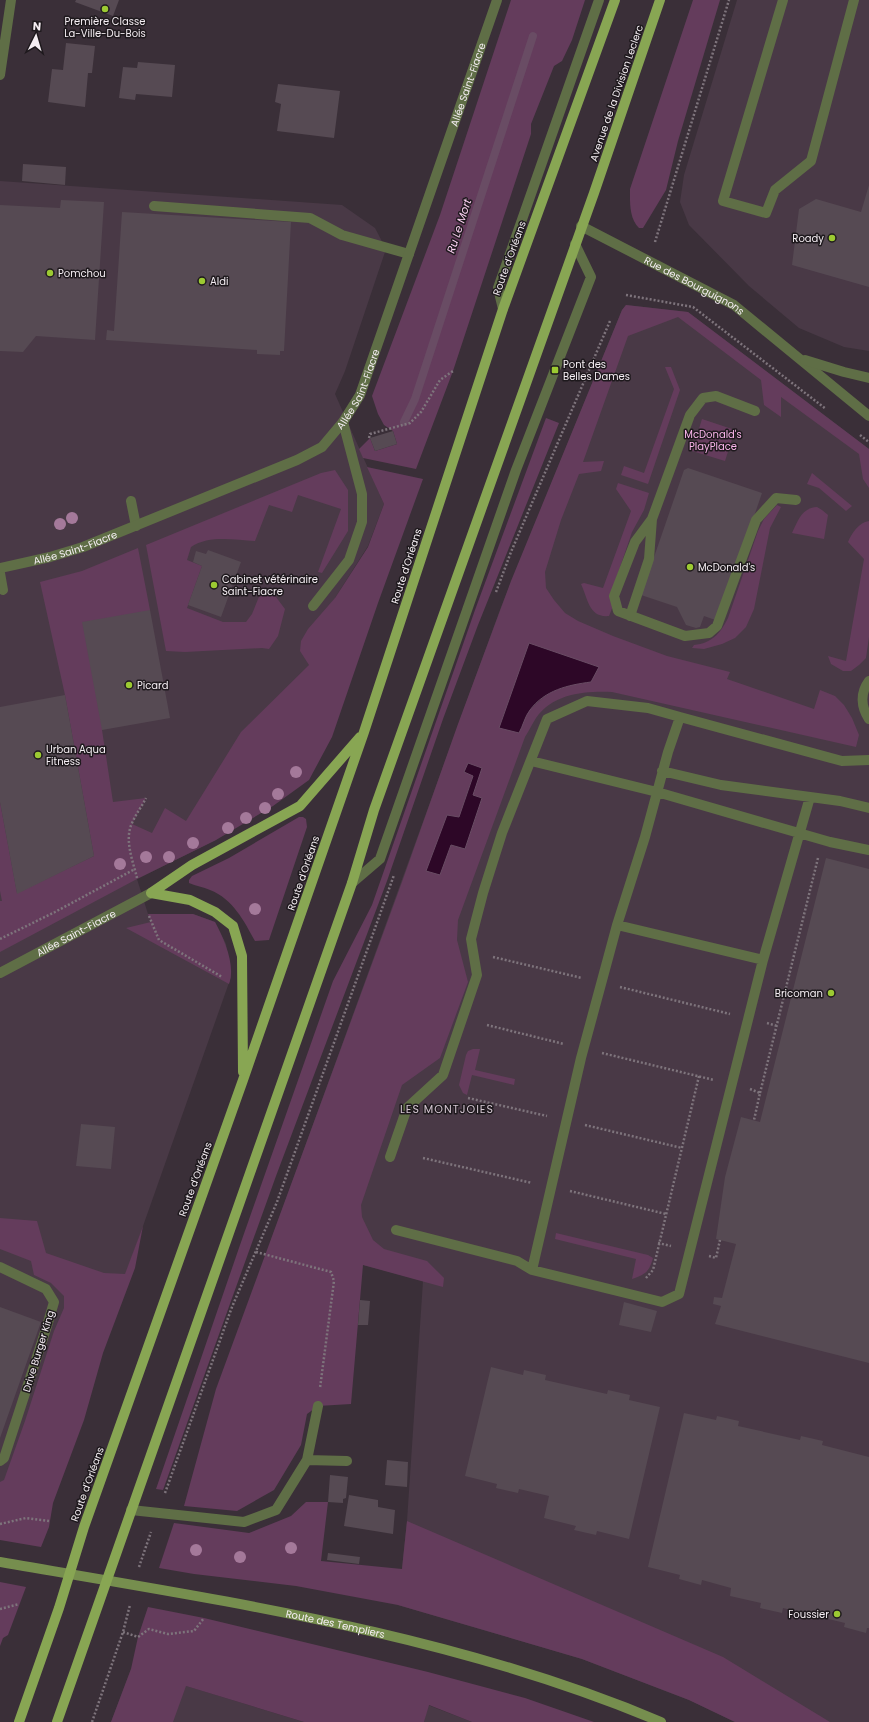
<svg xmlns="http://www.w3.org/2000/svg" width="869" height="1722" viewBox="0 0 869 1722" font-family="Poppins,sans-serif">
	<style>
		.built { fill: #493946 }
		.green { fill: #643c5c; fill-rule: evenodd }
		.water { fill: #2d0727; stroke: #694c64 }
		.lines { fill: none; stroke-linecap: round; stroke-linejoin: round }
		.stream { stroke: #694c64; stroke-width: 8 }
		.building { fill: #564a53 }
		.path { stroke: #7e747c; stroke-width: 2.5; stroke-dasharray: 2 2; stroke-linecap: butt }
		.service { stroke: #5f6e46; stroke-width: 10 }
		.minor { stroke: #5f6e46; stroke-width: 10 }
		.tertiary { stroke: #5f6e46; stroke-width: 10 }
		.secondary { stroke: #768e4e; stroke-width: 10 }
		.primary { stroke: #88a653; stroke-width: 10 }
		.tree { fill: #a4799a }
		.poi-dot { fill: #9cca32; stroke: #1e191d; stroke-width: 1.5 }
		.labels { text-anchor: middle; stroke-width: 3; stroke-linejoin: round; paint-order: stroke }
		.poi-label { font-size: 10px; fill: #f5eef3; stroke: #1e191d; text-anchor: start }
		.street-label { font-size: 10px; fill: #f5eef3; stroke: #1e191d }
		.park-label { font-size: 10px; fill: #fab5eb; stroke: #1e191d }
		.water-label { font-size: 11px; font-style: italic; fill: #fdd2f3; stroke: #1e191d }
		.neighbourhood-label { font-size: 11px; letter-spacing: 1px; fill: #d3c5d0; stroke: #1e191d }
	</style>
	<rect width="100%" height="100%" fill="#3a2f38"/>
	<!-- built -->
	<path class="built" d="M 737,0 L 869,0 L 869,351 L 844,347 L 799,328 L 749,286 L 689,225 L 680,202 L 684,175 Z
		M 0,181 L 342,205 L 375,228 L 386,249 L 345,371 L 335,394 L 384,504 L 368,546 L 335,598 L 355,605 L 216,840 L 137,879 L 148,914 L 193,914 L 215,922 L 226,944 L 231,977 L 42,1512 L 0,1507 Z
		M 626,305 L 688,312 L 869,449 L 869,1722 L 735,1722 L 689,1700 L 582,1659 L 398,1605 L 407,1521 L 423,1281 L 271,1240 L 501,607 L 622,310 Z
		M 131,1669 L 304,1722 L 111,1722 Z
		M 428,1705 L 472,1722 L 424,1722 Z"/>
	<!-- green -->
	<path class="green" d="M 511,0 L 585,0 L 572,40 L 562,61 L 554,66 L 531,124 L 531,134 L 453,371 L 416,469 L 363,458 L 359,449 L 370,438 L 375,451 L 397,444 L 393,431 L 384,425 L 378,414 L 372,396 L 440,215 Z
		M 693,0 L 720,0 L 678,141 L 666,190 L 643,228 L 639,228 C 629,218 630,202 630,189 Z
		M 626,305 L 688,312 L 869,449 L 869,488 L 863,479 L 859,454 L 781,397 L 781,417 L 764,405 L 761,380 L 678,317 L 628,336 L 583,462 L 604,461 L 601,471 L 579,474 L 561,520 L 545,572 L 546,588 L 554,600 L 565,613 L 578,621 L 613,636 L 667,656 L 730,672 L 727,679 L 814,709 L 820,690 L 835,696 L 844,705 L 852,718 L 859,735 L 856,747 L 612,692 C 585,691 554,693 536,718 C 532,724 529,731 525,737 L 458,920 L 457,940 L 468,982 L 440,1058 L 402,1085 L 361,1205 L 362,1217 L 373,1240 L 384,1249 L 427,1261 L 444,1278 L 443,1287 L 363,1265 L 351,1404 L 318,1406 L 307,1414 L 301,1445 L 274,1490 L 237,1511 L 184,1506 L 216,1389 L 402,882 L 458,724 L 511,581 L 622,310 ZM 529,643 L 591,682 C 561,686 551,688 529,711 ZM 473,775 L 473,795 L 482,798 L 465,849 L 450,845 L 447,815 L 459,818 Z
		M 665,367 L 671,367 L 680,390 L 648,484 L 621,475 L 624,466 L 644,473 L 674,389 Z
		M 546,418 L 559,423 L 478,625 L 443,719 L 387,881 L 276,1176 L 163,1490 L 156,1489 L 240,1245 L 333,981 L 372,905 L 475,610 Z
		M 702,419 L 735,430 L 725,461 L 692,451 Z
		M 367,467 L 423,479 L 378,603 L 332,737 L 309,780 L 273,806 L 216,840 L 137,879 L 0,952 L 0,901 L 2,901 L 0,891 L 0,802 L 17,893 L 94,856 L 65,695 L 40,582 L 82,571 L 138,548 L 150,610 L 102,730 L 113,802 L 146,798 L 132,824 L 152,833 L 165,808 L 186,821 L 241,732 L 309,665 L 300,651 L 301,641 L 308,629 L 335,598 L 368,547 L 384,504 Z
		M 335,470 L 348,490 L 348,531 L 322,573 L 318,572 L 341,509 L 298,495 L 292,512 L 269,505 L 255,541 C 234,540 209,535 191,547 L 187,560 L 202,566 L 187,608 L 223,622 L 246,622 L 252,614 L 263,587 L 276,597 L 285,609 L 278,636 L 269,649 L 262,648 L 185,652 L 166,651 L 146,545 L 321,473 Z
		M 812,473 L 852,506 L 846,511 L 819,488 L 807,484 Z
		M 618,483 L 649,493 L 644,510 L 632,532 L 614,585 L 613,606 L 609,616 C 589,618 588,599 581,584 L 584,583 L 603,588 L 631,511 L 616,489 Z
		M 777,505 L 781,507 L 770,528 L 754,609 L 746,627 L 735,638 L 722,644 L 704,649 L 692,648 L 694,645 C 712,643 720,634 728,618 L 758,531 L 764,519 Z
		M 817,507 L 822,510 L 828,515 L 824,539 L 792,533 C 798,521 801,508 817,507 Z
		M 869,521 L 869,637 L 866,658 L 859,665 L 851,671 L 843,671 L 831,664 L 828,656 L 846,661 L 864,559 L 848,542 C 852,533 858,523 869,521 Z
		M 299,817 L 303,817 L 306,819 L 307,827 L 269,940 L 255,941 C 244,921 233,899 210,890 C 203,887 196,886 189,883 L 189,880 L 192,876 L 229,858 Z
		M 148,914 L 193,914 L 215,922 C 224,939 236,965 229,984 L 126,928 L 151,922 Z
		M 473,1049 L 480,1049 L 475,1070 L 515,1079 L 514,1085 L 472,1075 L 467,1095 L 463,1093 L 459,1085 L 466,1055 L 468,1051 Z
		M 0,1218 L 37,1221 L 46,1253 L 104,1273 L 125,1274 L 143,1226 L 135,1268 L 103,1353 L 84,1420 L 53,1503 L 49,1527 L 41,1547 L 0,1540 L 0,1482 L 4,1480 L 25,1421 L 54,1331 L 64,1308 L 64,1296 L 51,1283 L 34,1275 L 31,1261 L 0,1249 Z
		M 556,1233 L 648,1255 L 653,1258 C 649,1272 646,1274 632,1279 L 636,1259 L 555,1239 Z
		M 306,1502 L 328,1502 L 321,1561 L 402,1569 L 407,1521 L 723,1657 L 830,1722 L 735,1722 L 689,1700 L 582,1659 L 398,1605 L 296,1586 L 194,1574 L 159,1568 L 174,1523 L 249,1533 L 291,1516 Z
		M 0,1582 L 26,1587 L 8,1635 L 3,1638 L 0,1646 Z
		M 148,1607 L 204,1618 L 428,1672 L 525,1698 L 594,1722 L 472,1722 L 429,1705 L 424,1722 L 304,1722 L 186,1686 L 173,1722 L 111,1722 L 131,1669 L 138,1637 Z"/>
	<!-- water -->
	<path class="water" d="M 529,643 L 599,667 L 591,682 C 568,685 545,690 530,710 C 525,716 523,726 519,733 L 499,728 Z
		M 468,763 L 482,768 L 473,795 L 482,798 L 465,849 L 451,845 L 440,875 L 426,871 L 447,815 L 459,817 L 473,776 L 464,772 Z"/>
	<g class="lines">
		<!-- stream -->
		<path class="stream" d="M 404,422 L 415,399 L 533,36"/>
	</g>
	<!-- building -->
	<path class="building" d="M 76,0 L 119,0 L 113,16 L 75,2 Z
		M 66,43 L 95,46 L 92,73 L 88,73 L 85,107 L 48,102 L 52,69 L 63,70 Z
		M 138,62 L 175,65 L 172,97 L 136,94 L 135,100 L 119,98 L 123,67 L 137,68 Z
		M 278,84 L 340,91 L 334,138 L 277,131 L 281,104 L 275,102 Z
		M 23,164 L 66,167 L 65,185 L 22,181 Z
		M 869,185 L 869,287 L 792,265 L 799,209 L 816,199 L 861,212 Z
		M 61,200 L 104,202 L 95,340 L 36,336 L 23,352 L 0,351 L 0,205 L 60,208 Z
		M 122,212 L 291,222 L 284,351 L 280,351 L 280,355 L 257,354 L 257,350 L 106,340 L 107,330 L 114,331 Z
		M 393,431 L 397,444 L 375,451 L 370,438 Z
		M 688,468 L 762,493 L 718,621 L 704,616 L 700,627 L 696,628 L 686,625 L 677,607 L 641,595 L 684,470 Z
		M 208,550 L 241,562 L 221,617 L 188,605 L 202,566 L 193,562 L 196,551 L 206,554 Z
		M 150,610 L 170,718 L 102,730 L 82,622 Z
		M 65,695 L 94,856 L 17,894 L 0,802 L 0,707 Z
		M 826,858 L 869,869 L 869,1363 L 715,1324 L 721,1306 L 713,1304 L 714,1297 L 722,1298 L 736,1244 L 716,1239 L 725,1177 L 741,1117 L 760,1122 Z
		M 81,1124 L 115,1127 L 111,1169 L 76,1166 Z
		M 360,1300 L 370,1301 L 368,1325 L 358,1325 Z
		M 624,1302 L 657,1311 L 651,1332 L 619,1325 Z
		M 0,1307 L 41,1322 L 0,1438 Z
		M 491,1367 L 523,1375 L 524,1370 L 546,1375 L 545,1380 L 607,1394 L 608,1390 L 630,1395 L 629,1400 L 660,1407 L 629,1539 L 597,1531 L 596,1535 L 574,1530 L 576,1526 L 544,1518 L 549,1496 L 519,1489 L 518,1493 L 496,1488 L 497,1484 L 465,1476 Z
		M 684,1413 L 716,1420 L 717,1416 L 739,1421 L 738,1426 L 800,1440 L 801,1436 L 823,1441 L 822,1445 L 869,1457 L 869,1628 L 867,1628 L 866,1633 L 844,1627 L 845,1623 L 783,1608 L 782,1613 L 760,1608 L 761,1603 L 730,1596 L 731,1588 L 702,1580 L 701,1585 L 679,1579 L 680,1575 L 648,1567 Z
		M 387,1460 L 408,1462 L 407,1487 L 385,1485 Z
		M 330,1475 L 348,1477 L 346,1498 L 343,1499 L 343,1503 L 328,1502 Z
		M 349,1495 L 378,1500 L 378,1507 L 395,1510 L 393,1534 L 344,1526 Z
		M 328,1553 L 360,1557 L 359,1564 L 327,1560 Z"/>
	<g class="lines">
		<!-- path -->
		<path class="path" d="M 655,242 L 729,0
			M 626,295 L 693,307 L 826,409
			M 860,435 L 869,442
			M 369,438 L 370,434 L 410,423 L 421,412 L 440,380 L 453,371
			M 496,592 L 511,552 L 610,321
			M 137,878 C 133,861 124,840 132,823 C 136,814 142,806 146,798
			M 149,916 L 159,940 L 222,977
			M 0,939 L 55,912 L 135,869
			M 493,957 L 582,978
			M 620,987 L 730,1014
			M 767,1023 L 777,1026
			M 487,1025 L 564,1044
			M 602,1053 L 714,1080
			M 750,1089 L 760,1093 L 754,1120
			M 760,1093 L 818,858
			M 468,1098 L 547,1116
			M 585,1125 L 682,1148
			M 423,1158 L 532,1183
			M 570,1191 L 666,1214
			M 658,1243 L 671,1246
			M 256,1252 L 331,1272 L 334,1281 L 320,1388
			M 709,1256 L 716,1258 L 720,1240
			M 646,1278 L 653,1270 L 699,1076
			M 165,1493 L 232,1307 L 277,1202 L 394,875
			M 0,1524 L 26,1518 L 49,1521
			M 139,1567 L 151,1532
			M 0,1609 L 19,1604
			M 123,1632 L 138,1637 L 149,1629 L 168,1634 L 194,1631 L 204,1618
			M 92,1722 L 123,1632 L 130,1605"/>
		<!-- service -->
		<path class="service" d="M 783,0 L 723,201 L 766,213 L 775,190 L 811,161 L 854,0
			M 154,206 L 310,218 L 342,235 L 409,254
			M 503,309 L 498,288 L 599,0
			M 755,411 L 716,396 L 703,398 L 690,415 L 652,519 L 635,542 L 614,596 L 618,611 L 685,636 L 709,633 L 717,626 L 756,520 L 776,498 L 796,500
			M 131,501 L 136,526
			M 0,573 L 3,590
			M 313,606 L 349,560 L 362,522 L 362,494 L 343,422
			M 630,616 L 649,559 L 652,519
			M 869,681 C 860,693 861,707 869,719
			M 680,717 L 842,761 L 869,760
			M 531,761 L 657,792 L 830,842 L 869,850
			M 662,771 L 721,785 L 840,801 L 869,808
			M 352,883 L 380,859 L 516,470 L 591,277 L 575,244
			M 617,925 L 763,960
			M 390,1157 L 407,1108 L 443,1075 L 477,975 L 471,939 L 483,893 L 502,833 L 547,719 L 587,701 L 648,708 L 680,717 L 668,752 L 645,837 L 617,925 L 581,1058 L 532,1270 L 662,1302 L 679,1294 L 763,960 L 810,797
			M 396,1230 L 517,1261 L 532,1270
			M 0,1267 L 46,1289 L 54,1302 L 47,1326 L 4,1458 L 0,1461
			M 307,1460 L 347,1461
			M 131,1510 L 244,1522 L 276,1510 L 307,1460 L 318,1406"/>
		<!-- minor -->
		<g class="minor">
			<path d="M 0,75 L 11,0"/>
			<path id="s1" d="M 0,568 L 50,557 L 83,547 L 297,460 L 322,447 L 343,422 L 360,395 L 497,0"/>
		</g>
		<!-- tertiary -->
		<g class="tertiary">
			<path id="s2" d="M 581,226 L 734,305 L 869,416"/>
			<path d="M 805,360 L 844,372 L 869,378"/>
			<path id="s3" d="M 0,973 L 151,893"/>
		</g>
		<!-- secondary -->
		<path class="secondary" id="s4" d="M 0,1562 C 223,1601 451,1633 661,1722"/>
		<!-- primary -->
		<path class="primary" d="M 151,893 L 192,865 L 300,806 L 360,737
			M 151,893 L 190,900 L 215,912 L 233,926 L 242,956 L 243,1072
			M 19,1722 L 59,1608 L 84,1527 L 243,1080 L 364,732 L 503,309 L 615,0
			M 57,1722 L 352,883 L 374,810 L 594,193 L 660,0"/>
	</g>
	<!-- trees -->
	<g class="tree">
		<circle cx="72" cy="518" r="6"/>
		<circle cx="60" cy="524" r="6"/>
		<circle cx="296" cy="772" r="6"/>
		<circle cx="278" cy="794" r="6"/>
		<circle cx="265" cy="808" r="6"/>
		<circle cx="246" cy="818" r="6"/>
		<circle cx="228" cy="828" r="6"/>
		<circle cx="193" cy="843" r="6"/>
		<circle cx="146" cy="857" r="6"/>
		<circle cx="169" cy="857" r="6"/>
		<circle cx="120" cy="864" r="6"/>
		<circle cx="255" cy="909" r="6"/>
		<circle cx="291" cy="1548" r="6"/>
		<circle cx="196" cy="1550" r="6"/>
		<circle cx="240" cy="1557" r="6"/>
	</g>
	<!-- markers -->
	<g class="poi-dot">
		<circle cx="105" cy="9" r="4"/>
		<circle cx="832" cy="238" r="4"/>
		<circle cx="50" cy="273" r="4"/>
		<circle cx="202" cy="281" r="4"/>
		<rect x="551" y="366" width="8" height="8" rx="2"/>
		<circle cx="690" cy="567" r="4"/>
		<circle cx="214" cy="585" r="4"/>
		<circle cx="129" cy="685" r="4"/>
		<circle cx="38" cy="755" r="4"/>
		<circle cx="831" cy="993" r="4"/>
		<circle cx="837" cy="1614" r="4"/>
	</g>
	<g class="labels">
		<!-- poi labels -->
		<g class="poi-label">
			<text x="105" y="25" text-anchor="middle">Première Classe<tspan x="105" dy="12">La-Ville-Du-Bois</tspan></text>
			<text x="824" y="242" text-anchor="end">Roady</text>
			<text x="58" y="277">Pomchou</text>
			<text x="210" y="285">Aldi</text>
			<text x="563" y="368">Pont des<tspan x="563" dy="12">Belles Dames</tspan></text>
			<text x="698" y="571">McDonald's</text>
			<text x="222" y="583">Cabinet vétérinaire<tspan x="222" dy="12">Saint-Fiacre</tspan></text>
			<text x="137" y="689">Picard</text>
			<text x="46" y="753">Urban Aqua<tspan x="46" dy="12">Fitness</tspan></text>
			<text x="823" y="997" text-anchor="end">Bricoman</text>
			<text x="829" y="1618" text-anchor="end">Foussier</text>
		</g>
		<!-- street labels -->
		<g class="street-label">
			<text dy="4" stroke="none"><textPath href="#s1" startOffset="738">Allée Saint-Fiacre</textPath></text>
			<text transform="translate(616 93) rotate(-71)" y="4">Avenue de la Division Leclerc</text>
			<text transform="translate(509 258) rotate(-70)" y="4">Route d'Orléans</text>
			<text dy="4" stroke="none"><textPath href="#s2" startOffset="128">Rue des Bourguignons</textPath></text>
			<text dy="4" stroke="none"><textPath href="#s1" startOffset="414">Allée Saint-Fiacre</textPath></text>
			<text dy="4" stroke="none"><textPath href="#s1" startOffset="78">Allée Saint-Fiacre</textPath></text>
			<text transform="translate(406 566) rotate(-72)" y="4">Route d'Orléans</text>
			<text transform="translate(303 873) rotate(-71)" y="4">Route d'Orléans</text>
			<text dy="4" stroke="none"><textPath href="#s3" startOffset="86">Allée Saint-Fiacre</textPath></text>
			<text transform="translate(195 1179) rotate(-70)" y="4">Route d'Orléans</text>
			<text transform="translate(38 1351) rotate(-73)" y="4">Drive Burger King</text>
			<text transform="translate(87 1484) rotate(-70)" y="4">Route d'Orléans</text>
			<text dy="4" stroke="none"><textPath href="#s4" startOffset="341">Route des Templiers</textPath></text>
		</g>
		<!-- park labels -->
		<g class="park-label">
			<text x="713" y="438">McDonald's<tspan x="713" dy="12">PlayPlace</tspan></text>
		</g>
		<!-- water labels -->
		<g class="water-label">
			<text transform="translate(459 226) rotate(-72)" y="4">Ru Le Mort</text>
		</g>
		<!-- neighbourhood labels -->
		<g class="neighbourhood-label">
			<text x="447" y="1113">LES MONTJOIES</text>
		</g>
	</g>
	<!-- north arrow -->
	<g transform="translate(36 36) rotate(5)" stroke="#1e191d" stroke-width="3" paint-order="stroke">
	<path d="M0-3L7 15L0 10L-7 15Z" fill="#f5eef3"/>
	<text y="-6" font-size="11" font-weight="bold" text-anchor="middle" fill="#f5eef3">N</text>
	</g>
</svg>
